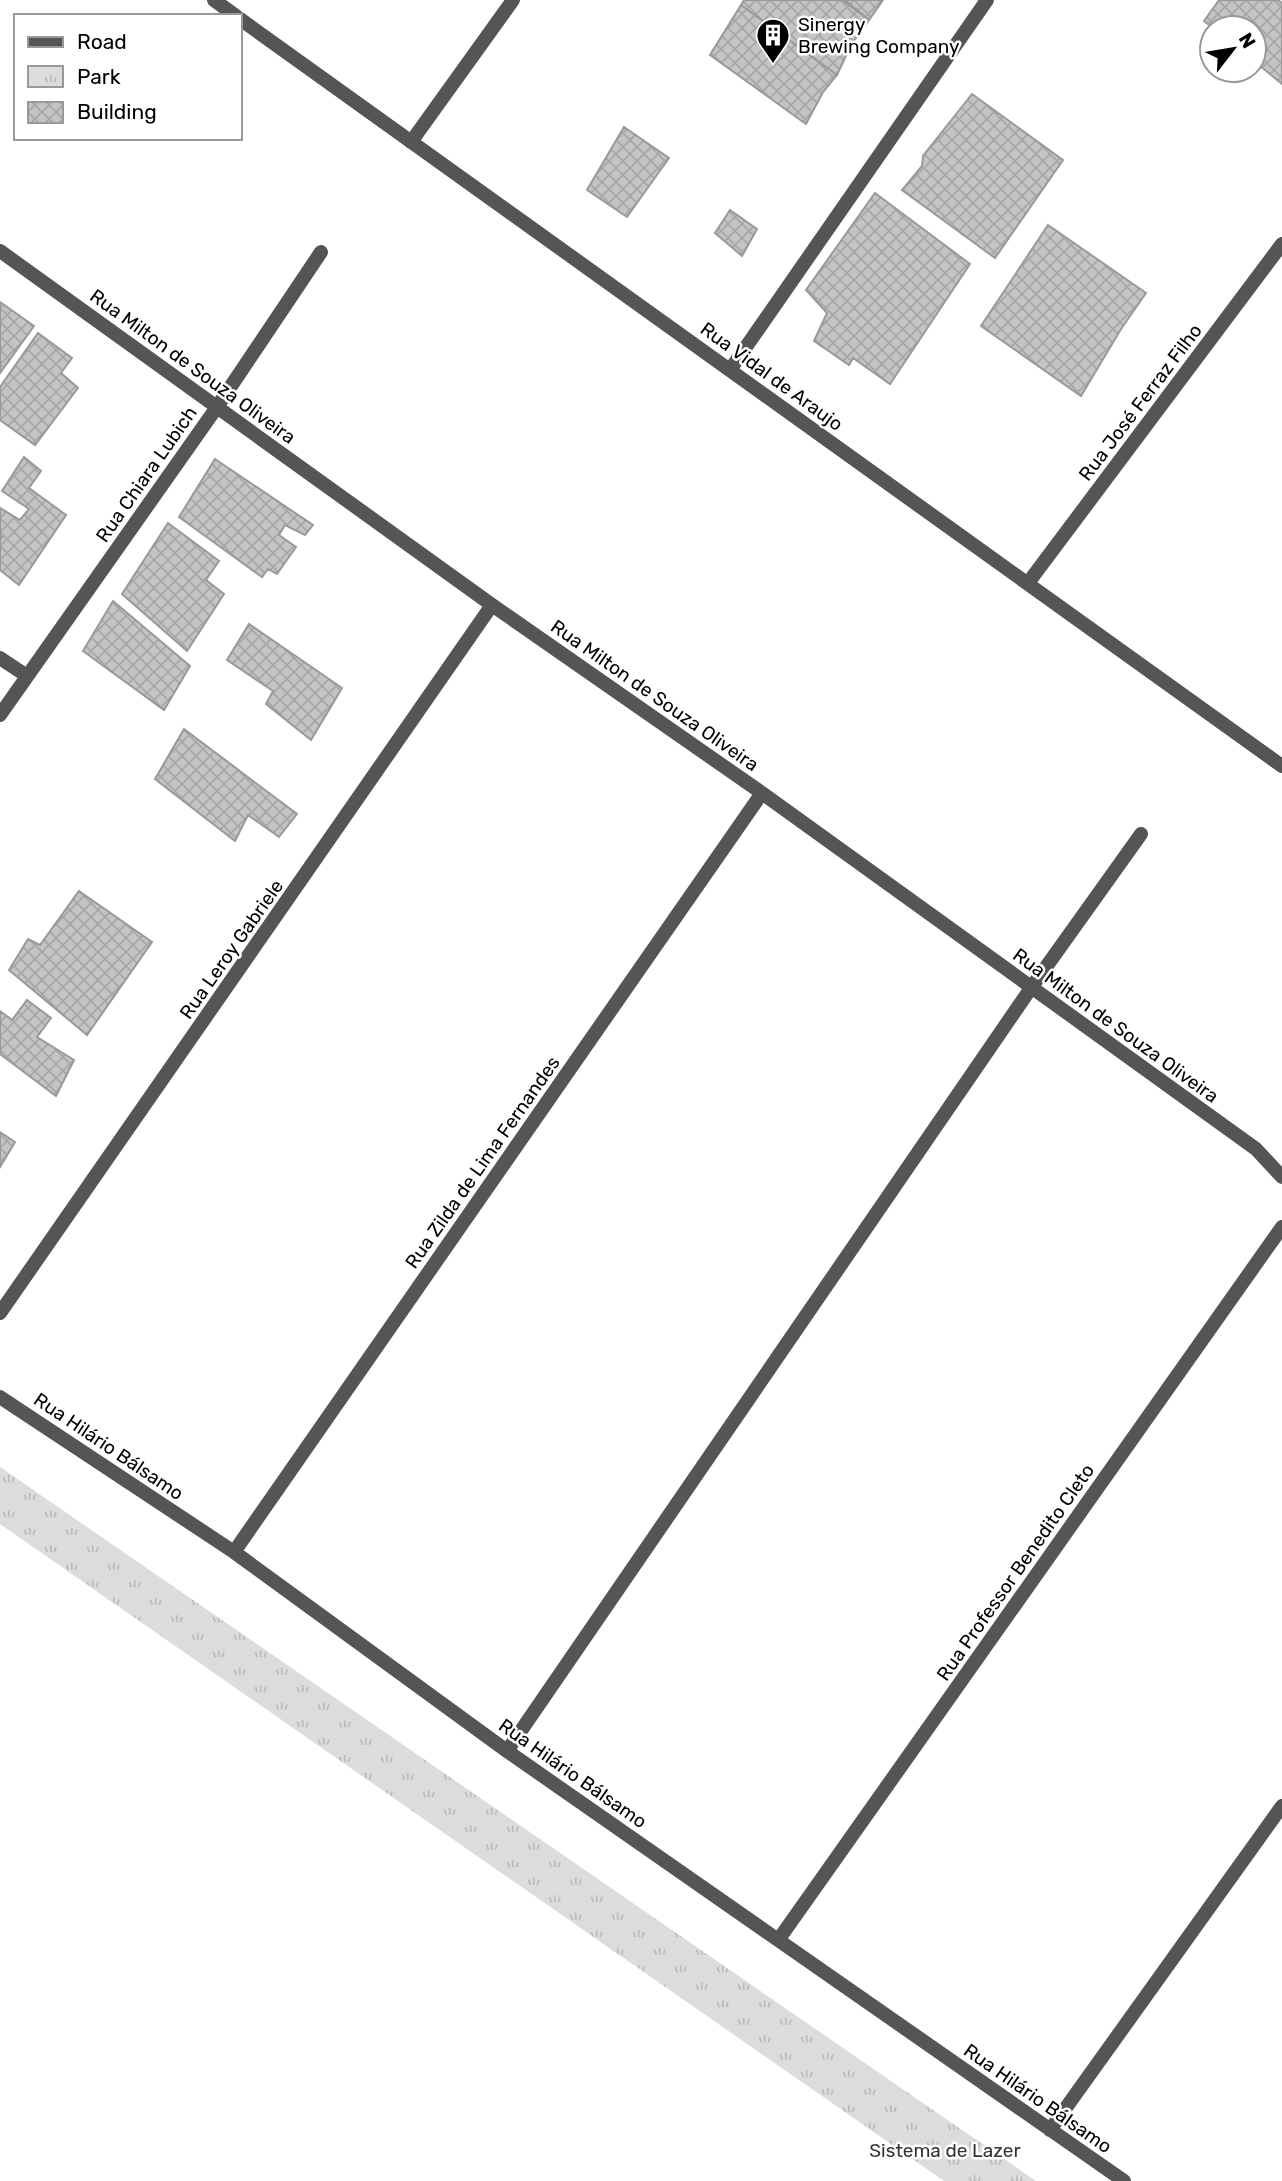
<svg xmlns="http://www.w3.org/2000/svg" width="1282" height="2181" viewBox="0 0 1282 2181" font-family="Rubik,sans-serif">
	<style>
		.park { fill: url(#park-tufts) }
		.building { fill: url(#building-cross-hatch); stroke: #999; stroke-width: 2 }
		.lines { fill: none; stroke-linecap: round; stroke-linejoin: round }
		.street { stroke: #555; stroke-width: 14 }
		.labels { text-anchor: middle; stroke-width: 5; stroke-linejoin: round; paint-order: stroke }
		.poi-label { font-size: 19px; fill: #000; stroke: #fff; text-anchor: start }
		.street-label { font-size: 19px; fill: #000; stroke: #fff }
		.park-label { font-size: 19px; fill: #333; stroke: #fff }
	</style>
	<defs>
		<pattern id="park-tufts" width="24" height="20" patternUnits="userSpaceOnUse" patternTransform="scale(1.75)"><rect width="24" height="20" fill="#dcdcdc"/><path d="M3 7l-1-3M5 7V3M7 7l1-3M15 17l-1-3M17 17v-4M19 17l1-3" fill="none" stroke="#bbb"/></pattern>
		<pattern id="building-cross-hatch" width="8" height="8" patternUnits="userSpaceOnUse" patternTransform="scale(1.75)"><rect width="8" height="8" fill="#c4c4c4"/><path d="M0 0l8 8M0 8l8-8" fill="none" stroke="#a7a7a7"/></pattern>
	</defs>
	<rect width="100%" height="100%" fill="#fff"/>
	<!-- park -->
	<path class="park" d="M 0,1467 L 1036,2181 L 944,2181 L 0,1524 Z"/>
	<!-- building -->
	<path class="building" d="M 744,0 L 842,0 L 869,20 L 851,45 L 837,75 L 741,5 Z
		M 845,0 L 883,0 L 869,20 Z
		M 1219,0 L 1278,0 L 1282,3 L 1282,84 L 1254,61 L 1254,28 L 1213,28 L 1204,21 Z
		M 741,5 L 837,75 L 823,92 L 806,124 L 710,55 Z
		M 972,94 L 1063,160 L 995,258 L 902,190 L 922,166 L 923,156 Z
		M 624,127 L 669,158 L 627,217 L 587,190 Z
		M 875,193 L 970,264 L 890,384 L 853,358 L 849,365 L 814,341 L 827,313 L 806,290 Z
		M 730,210 L 757,229 L 742,256 L 715,233 Z
		M 1048,225 L 1146,293 L 1121,329 L 1081,396 L 981,326 Z
		M 0,302 L 34,326 L 0,373 Z
		M 38,333 L 72,358 L 61,373 L 78,388 L 35,445 L 0,420 L 0,387 Z
		M 24,457 L 41,471 L 29,488 L 66,515 L 19,585 L 0,570 L 0,539 L 2,537 L 0,536 L 0,508 L 20,520 L 29,509 L 2,491 Z
		M 215,459 L 313,525 L 305,535 L 285,525 L 279,535 L 296,547 L 277,574 L 268,569 L 262,577 L 179,517 Z
		M 168,523 L 219,561 L 206,580 L 224,594 L 187,651 L 122,594 Z
		M 113,601 L 190,666 L 164,710 L 83,651 Z
		M 249,624 L 342,688 L 311,740 L 266,704 L 273,691 L 227,660 Z
		M 184,729 L 297,814 L 279,837 L 248,815 L 235,841 L 155,779 Z
		M 79,891 L 152,942 L 87,1035 L 9,970 L 28,939 L 40,945 Z
		M 27,1000 L 51,1018 L 37,1037 L 74,1060 L 56,1096 L 0,1054 L 0,1011 L 12,1020 Z
		M 0,1132 L 15,1142 L 0,1167 Z"/>
	<g class="lines">
		<!-- street -->
		<path class="street" d="M 214,0 L 236,16
			M 240,19 L 1282,766
			M 411,142 L 513,0
			M 0,251 L 492,605 L 762,793 L 1256,1149 L 1282,1177
			M 730,370 L 987,0
			M 1028,583 L 1282,244
			M 0,658 L 27,676
			M 0,715 L 217,407 L 321,252
			M 0,1313 L 492,605
			M 0,1397 L 234,1552 L 507,1751 L 1124,2181
			M 234,1552 L 762,793
			M 507,1751 L 1031,988 L 1141,834
			M 779,1939 L 1282,1227
			M 1050,2130 L 1282,1806"/>
	</g>
	<!-- icons -->
	<defs>
		<symbol id="building-pin" viewBox="-11 -11 22 30"><path d="M0 17L-7.5 6A9.5 9.5 0 1 1 7.5 6Z" fill="#000" stroke="#fff"/><path d="M-4-6H4V6H1V3H-1V6H-4ZM-2.5-4.3h1.7v1.8h-1.7ZM.8-4.3h1.7v1.8H.8ZM-2.5-1h1.7V.8h-1.7ZM.8-1h1.7V.8H.8Z" fill="#fff"/></symbol>
	</defs>
	<g fill-rule="evenodd">
		<use href="#building-pin" x="754" y="16" width="38" height="52"/>
	</g>
	<g class="labels">
		<!-- poi labels -->
		<g class="poi-label">
			<text x="798" y="31">Sinergy<tspan x="798" dy="22">Brewing Company</tspan></text>
		</g>
		<!-- street labels -->
		<g class="street-label">
			<text transform="translate(193 366) rotate(36)" y="7">Rua Milton de Souza Oliveira</text>
			<text transform="translate(772 376) rotate(36)" y="7">Rua Vidal de Araujo</text>
			<text transform="translate(1140 402) rotate(-53)" y="7">Rua José Ferraz Filho</text>
			<text transform="translate(146 474) rotate(-55)" y="7">Rua Chiara Lubich</text>
			<text transform="translate(655 695) rotate(35)" y="7">Rua Milton de Souza Oliveira</text>
			<text transform="translate(231 949) rotate(-55)" y="7">Rua Leroy Gabriele</text>
			<text transform="translate(1116 1025) rotate(36)" y="7">Rua Milton de Souza Oliveira</text>
			<text transform="translate(482 1162) rotate(-55)" y="7">Rua Zilda de Lima Fernandes</text>
			<text transform="translate(109 1446) rotate(34)" y="7">Rua Hilário Bálsamo</text>
			<text transform="translate(1015 1572) rotate(-55)" y="7">Rua Professor Benedito Cleto</text>
			<text transform="translate(573 1773) rotate(35)" y="7">Rua Hilário Bálsamo</text>
			<text transform="translate(1038 2098) rotate(35)" y="7">Rua Hilário Bálsamo</text>
		</g>
		<!-- park labels -->
		<g class="park-label">
			<text x="945" y="2157">Sistema de Lazer</text>
		</g>
	</g>
	<!-- legend -->
	<rect x="14" y="14" width="228" height="126" fill="#ffffff" stroke="#999999" stroke-width="2"/>
	<rect x="28" y="37" width="35" height="10" fill="#555555" stroke="#999999" stroke-width="2"/>
	<text x="77" y="49" font-size="21" fill="#000000">Road</text>
	<rect x="28" y="66" width="35" height="21" fill="url(#park-tufts)" stroke="#999999" stroke-width="2"/>
	<text x="77" y="84" font-size="21" fill="#000000">Park</text>
	<rect x="28" y="102" width="35" height="21" fill="url(#building-cross-hatch)" stroke="#999999" stroke-width="2"/>
	<text x="77" y="119" font-size="21" fill="#000000">Building</text>
	<!-- north arrow -->
	<g transform="translate(1233 49) rotate(59)"><circle r="33" fill="#ffffff" stroke="#999999" stroke-width="2"/>
	<path d="M0-5L12 26L0 18L-12 26Z" fill="#000000"/>
	<text y="-10" font-size="19" font-weight="bold" text-anchor="middle" fill="#000000">N</text>
	</g>
</svg>
